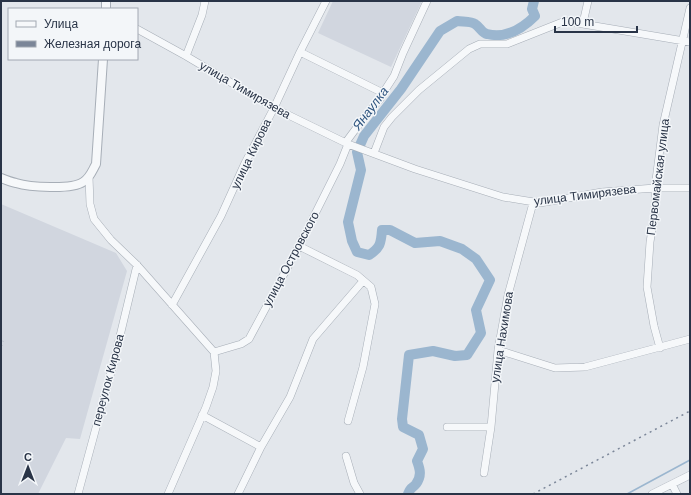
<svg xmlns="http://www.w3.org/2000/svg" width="691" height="495" viewBox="0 0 691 495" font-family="Arial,sans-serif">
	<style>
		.built { fill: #d1d6df }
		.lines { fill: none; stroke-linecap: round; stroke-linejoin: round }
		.stream { stroke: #9bb6cf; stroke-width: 1.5 }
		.river { stroke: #9bb6cf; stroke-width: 10 }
		.minor-casing { stroke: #a7aeb7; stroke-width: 8 }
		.tertiary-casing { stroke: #a7aeb7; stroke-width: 10 }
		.minor { stroke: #f6f8fa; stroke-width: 7 }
		.tertiary { stroke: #f6f8fa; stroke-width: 8 }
		.rail { stroke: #7b8698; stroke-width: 1.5; stroke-dasharray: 2 4; stroke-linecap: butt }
		.labels { text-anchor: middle; stroke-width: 3; stroke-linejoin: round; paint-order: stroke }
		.street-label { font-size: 12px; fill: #293447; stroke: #f3f6f9 }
		.water-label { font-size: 13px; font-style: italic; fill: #2e547f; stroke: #f3f6f9 }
	</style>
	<rect width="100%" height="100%" fill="#e3e7ec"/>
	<!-- built -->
	<path class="built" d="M 333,1 L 422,1 L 391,67 L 318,33 Z
		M 1,204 L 116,253 L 127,271 L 80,439 L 66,438 L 38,494 L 1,494 Z"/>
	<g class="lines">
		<!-- stream -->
		<path class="stream" d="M 627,494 L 690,460"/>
		<!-- river -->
		<path class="river" d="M 408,494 C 411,486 412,489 416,484 C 422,476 420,469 417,461 L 423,449 L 419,435 L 403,427 L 402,419 L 409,355 L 433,351 L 455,356 L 467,355 L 481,333 L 476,310 L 490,280 L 476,259 L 462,249 L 440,241 L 415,243 L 390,230 L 382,230 C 381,244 380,248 369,255 L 357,252 L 352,241 L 348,222 L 361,170 L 357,152 L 364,136 L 401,89 L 440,31 L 457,21 C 462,22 471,21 475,24 C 480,27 482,33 487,34 C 506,39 523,28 535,16 L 532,9 L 534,1"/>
		<defs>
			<path id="minor" d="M 583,23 L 588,1
				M 137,29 L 186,56 L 274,108 L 348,144 L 415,169 L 503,197 L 540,203 L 602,192 L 655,188 L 690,188
				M 300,52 L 383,93
				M 186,56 L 202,15 L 205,1
				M 346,142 L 366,115 L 381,98 L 383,93 L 394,76 L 403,53 L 427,1
				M 374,153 L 384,127 L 392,117 L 419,90 L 469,49 L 480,44 L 507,44 L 565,21 L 690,42
				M 89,177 L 90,204 L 94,219 L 111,240 L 137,265 L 214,352 L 216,371 L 213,387 L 206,407 L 168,494
				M 299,246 L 357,275 L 371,287 L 375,304 L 363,367 L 348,421
				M 172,305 L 221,216 L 245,163 L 274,108 L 300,52 L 326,1
				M 660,348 L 654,326 L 647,287 L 650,242 L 655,211 L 655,188 L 663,125 L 690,8
				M 498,350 L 555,368 L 585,367 L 690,339
				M 214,352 L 241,344 L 249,339 L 299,246 L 340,164 L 348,144
				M 202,415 L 261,447
				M 447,427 L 491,427
				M 346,456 L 354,483 L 360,494
				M 484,473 L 491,427 L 498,350 L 508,295 L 533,203
				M 672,484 L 677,494
				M 78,494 L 113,365 L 137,265
				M 238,494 L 261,447 L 290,397 L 313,339 L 363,281
				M 652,494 L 690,475"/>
			<path id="tertiary" d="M 106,9 L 106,1
				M 1,178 C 6,180 11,182 16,183 C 29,187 72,190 83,182 C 90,178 92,171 96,164 L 103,59"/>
		</defs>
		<!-- minor casing -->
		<use href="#minor" class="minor-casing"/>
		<!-- tertiary casing -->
		<use href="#tertiary" class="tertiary-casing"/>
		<!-- minor -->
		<use href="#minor" class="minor"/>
		<!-- tertiary -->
		<use href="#tertiary" class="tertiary"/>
		<!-- rail -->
		<path class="rail" d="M 1,347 L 3,341
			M 533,494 L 690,411"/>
	</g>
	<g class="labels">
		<!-- street labels -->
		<g class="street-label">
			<text transform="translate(245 90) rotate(30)" y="4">улица Тимирязева</text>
			<text transform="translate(251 154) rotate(-64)" y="4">улица Кирова</text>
			<text transform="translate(658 177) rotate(-83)" y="4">Первомайская улица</text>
			<text transform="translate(585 195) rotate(-7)" y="4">улица Тимирязева</text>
			<text transform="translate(291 259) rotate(-62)" y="4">улица Островского</text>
			<text transform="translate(502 337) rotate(-81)" y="4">улица Нахимова</text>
			<text transform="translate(108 380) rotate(-75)" y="4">переулок Кирова</text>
		</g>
		<!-- water labels -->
		<g class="water-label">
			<text transform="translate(370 108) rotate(-53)" y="5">Янаулка</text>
		</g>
	</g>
	<!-- border -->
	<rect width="691" height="495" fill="none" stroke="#293447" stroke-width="4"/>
	<!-- legend -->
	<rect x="8" y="8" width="130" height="52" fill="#f3f6f9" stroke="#a2a8b2"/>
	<rect x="16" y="21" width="20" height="6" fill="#f6f8fa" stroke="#a2a8b2"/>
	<text x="44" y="28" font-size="12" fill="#293447">Улица</text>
	<rect x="16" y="41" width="20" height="6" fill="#7b8698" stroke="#a2a8b2"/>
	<text x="44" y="48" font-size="12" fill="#293447">Железная дорога</text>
	<!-- north arrow -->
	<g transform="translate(28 467)" stroke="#f3f6f9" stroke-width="3" paint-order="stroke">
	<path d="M0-3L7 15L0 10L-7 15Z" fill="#293447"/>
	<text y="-6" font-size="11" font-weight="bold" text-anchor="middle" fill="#293447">С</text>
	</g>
	<!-- scale -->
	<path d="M555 26v6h82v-6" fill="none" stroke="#293447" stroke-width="2"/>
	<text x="561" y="26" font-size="12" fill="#293447" stroke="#f3f6f9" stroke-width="3" paint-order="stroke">100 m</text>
</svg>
